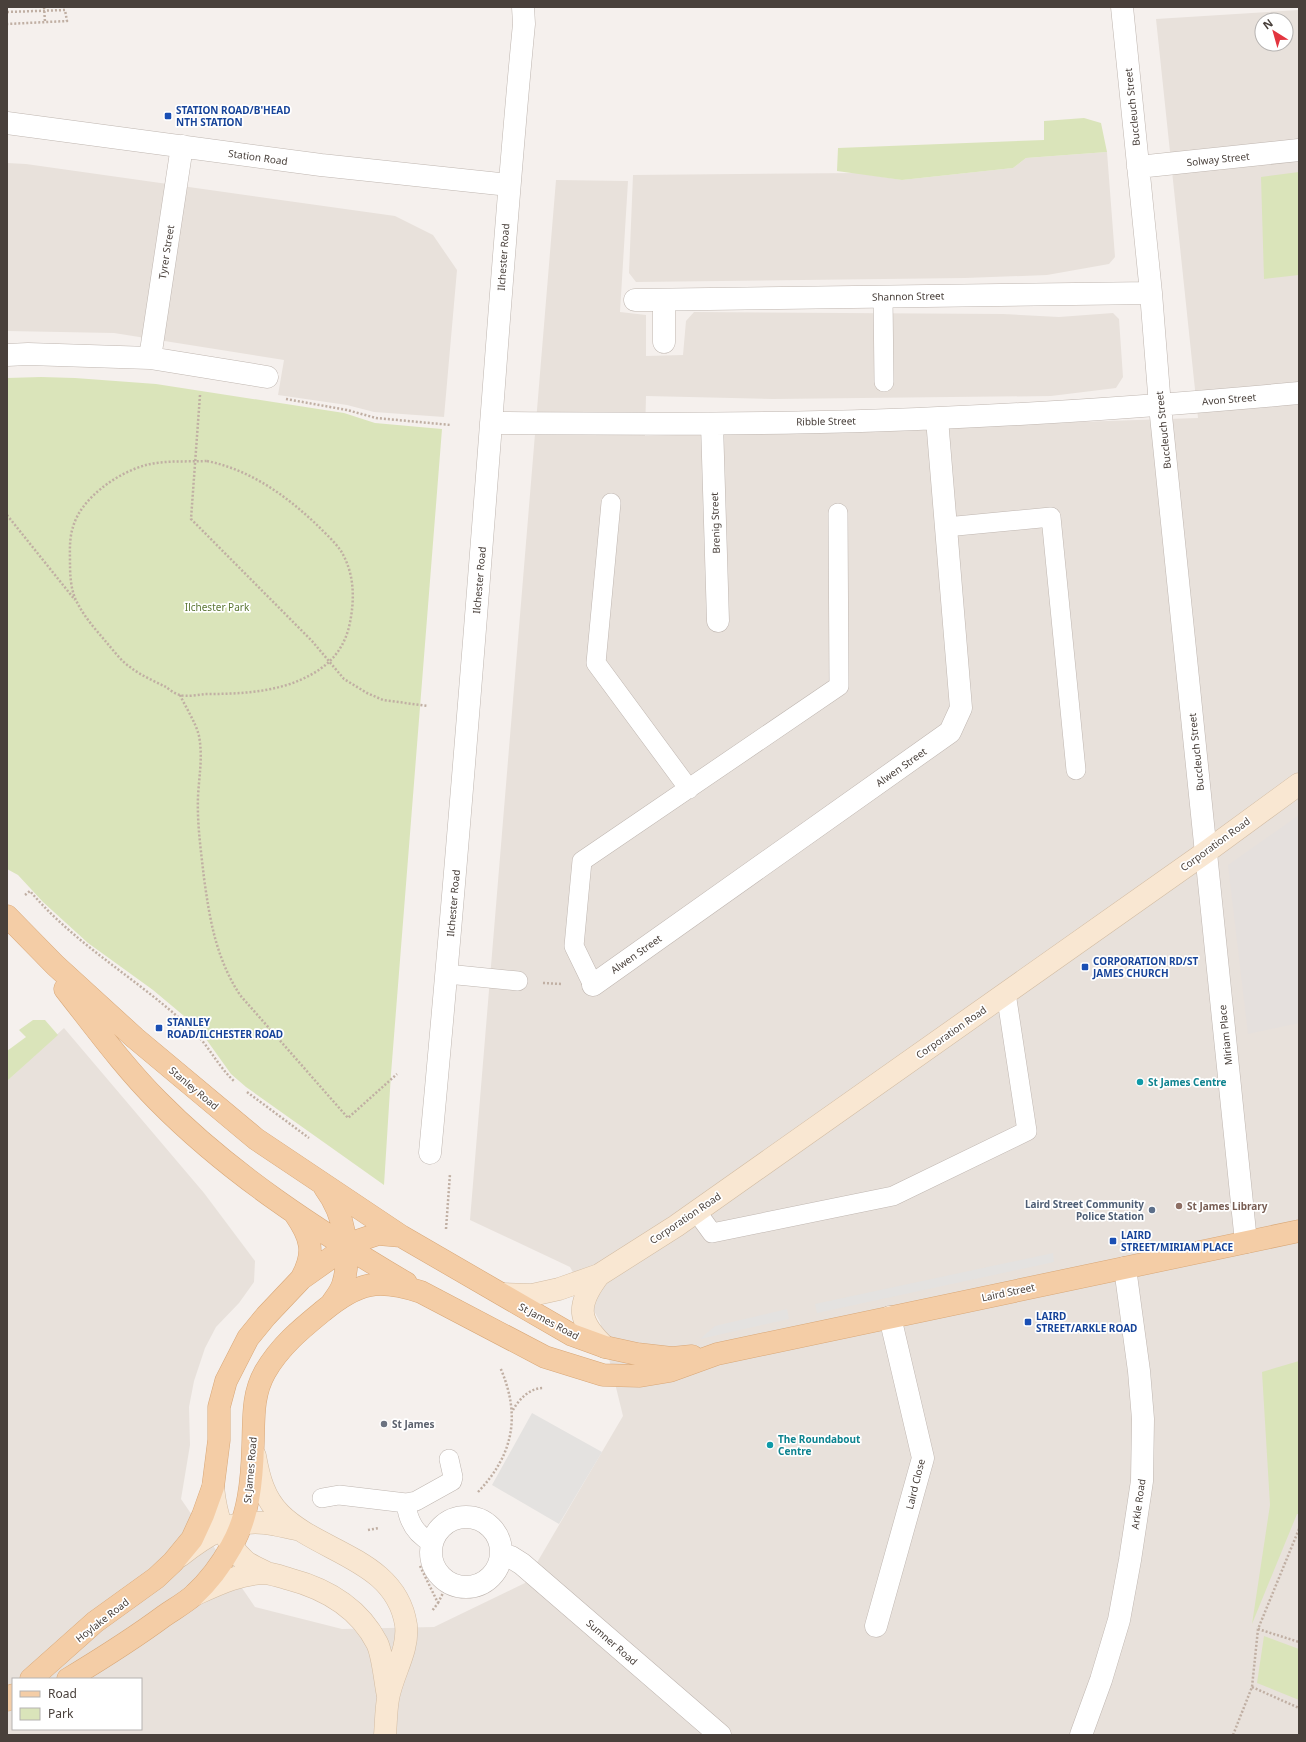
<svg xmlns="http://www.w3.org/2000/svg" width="1306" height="1742" viewBox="0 0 1306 1742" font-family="'Noto Sans',sans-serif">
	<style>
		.residential { fill: #e8e1db; fill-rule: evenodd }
		.industrial { fill: #e5e0dd }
		.green { fill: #dae4ba }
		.parking { fill: #e4e2e0 }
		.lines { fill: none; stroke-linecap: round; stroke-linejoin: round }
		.lane-casing { stroke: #bfb6b0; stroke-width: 20 }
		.street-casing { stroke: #bfb6b0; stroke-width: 23 }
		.secondary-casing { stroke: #d2bca3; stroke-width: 23 }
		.primary-casing { stroke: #d8a777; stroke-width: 23 }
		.path { stroke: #c0afa3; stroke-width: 2.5; stroke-dasharray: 2 2; stroke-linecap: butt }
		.lane { stroke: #fff; stroke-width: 19 }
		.street { stroke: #fff; stroke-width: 22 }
		.secondary { stroke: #f9e7d2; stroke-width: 22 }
		.primary { stroke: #f4cda6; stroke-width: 22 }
		.path-bridge { stroke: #c0afa3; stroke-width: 2.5; stroke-dasharray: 2 2; stroke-linecap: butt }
		.transit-dot { fill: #1a4fb4; stroke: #fff; stroke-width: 1.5 }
		.culture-dot { fill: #0f9aa8; stroke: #fff; stroke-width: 1.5 }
		.education-dot { fill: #8d6e63; stroke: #fff; stroke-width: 1.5 }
		.service-dot { fill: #5c6f8a; stroke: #fff; stroke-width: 1.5 }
		.worship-dot { fill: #6b7280; stroke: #fff; stroke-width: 1.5 }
		.labels { text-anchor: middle; stroke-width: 3.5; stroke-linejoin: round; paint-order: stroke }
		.street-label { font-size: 10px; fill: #49403b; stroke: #fff }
		.transit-label { font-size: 10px; font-weight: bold; fill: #164399; stroke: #fff; text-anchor: start }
		.park-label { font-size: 10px; fill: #5a7533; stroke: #fff }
		.culture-label { font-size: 10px; font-weight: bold; fill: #0d838f; stroke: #fff; text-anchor: start }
		.service-label { font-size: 10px; font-weight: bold; fill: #4e5e75; stroke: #fff; text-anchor: end }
		.education-label { font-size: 10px; font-weight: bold; fill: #785e54; stroke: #fff; text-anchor: start }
		.worship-label { font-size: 10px; font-weight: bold; fill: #5b616d; stroke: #fff; text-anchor: start }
	</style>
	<rect width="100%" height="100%" fill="#f5f0ed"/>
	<!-- residential -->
	<path class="residential" d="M 1299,10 L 1299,1735 L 7,1735 L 7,1081 L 64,1028 L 204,1193 L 255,1261 L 254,1282 L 239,1303 L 216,1327 L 205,1348 L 194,1381 L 189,1407 L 190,1445 L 181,1499 L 255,1607 L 342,1629 L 434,1627 L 525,1583 L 623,1416 L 600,1322 L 570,1267 L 470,1220 L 556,180 L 628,181 L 620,312 L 646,315 L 646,356 L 683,355 L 686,321 L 694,312 L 1003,314 L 1059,317 L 1113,313 L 1119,319 L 1123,377 L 1116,388 L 1051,396 L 773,399 L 646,396 L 645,436 L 1198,418 L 1156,19 ZM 1262,20 L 1286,20 L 1286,44 L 1262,44 ZM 13,1679 L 141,1679 L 141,1729 L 13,1729 Z
		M 1107,152 L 1115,257 L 1109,264 L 1047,275 L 965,278 L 636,282 L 629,273 L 633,175 L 858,173 L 902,180 L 1013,168 L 1026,158 Z
		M 7,163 L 26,164 L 395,216 L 433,235 L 457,270 L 444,417 L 374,412 L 347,405 L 278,395 L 284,360 L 114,333 L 7,331 Z"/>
	<!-- industrial -->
	<path class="industrial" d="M 1299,815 L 1299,1023 L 1248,1034 L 1228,865 Z"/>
	<!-- green -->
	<path class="green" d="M 1084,118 L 1101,123 L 1107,152 L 1026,158 L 1013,168 L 902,180 L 837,171 L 838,148 L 1044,140 L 1044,121 Z
		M 1299,172 L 1299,275 L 1264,279 L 1261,177 Z
		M 41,377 L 75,378 L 156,384 L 344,413 L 375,423 L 442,429 L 391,1074 L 384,1185 L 246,1087 L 231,1074 L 201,1032 L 190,1021 L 153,990 L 88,943 L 43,902 L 18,875 L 7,869 L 7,378 Z
		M 33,1020 L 45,1020 L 58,1035 L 7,1081 L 7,1051 L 26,1037 L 19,1030 Z
		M 1299,1361 L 1299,1514 L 1297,1514 L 1252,1624 L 1270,1505 L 1262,1372 Z
		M 1264,1636 L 1299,1649 L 1299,1700 L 1257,1683 Z"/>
	<!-- parking -->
	<path class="parking" d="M 1053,1253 L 1054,1262 L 817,1313 L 815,1304 Z
		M 787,1309 L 789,1319 L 700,1339 L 715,1326 Z
		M 532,1413 L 602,1452 L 559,1524 L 492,1485 Z"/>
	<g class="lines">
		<defs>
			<path id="lane" d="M 883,297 L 884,382
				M 611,503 L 596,663 L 689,789
				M 946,527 L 1051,517 L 1076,770
				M 447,974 L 518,981
				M 593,985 L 574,946 L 582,861 L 839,686 L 838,513
				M 696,1211 L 712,1233 L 893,1196 L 1027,1131 L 1006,993
				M 322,1498 L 339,1495 L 406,1503 L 416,1501 L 452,1481 L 453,1477 L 449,1459
				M 406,1503 C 408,1521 415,1534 431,1542"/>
			<path id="street" d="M 1122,7 L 1151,293 L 1160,406 L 1246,1242
				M 7,123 L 321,165 L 509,185
				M 1138,167 L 1299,150
				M 635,300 L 1151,293
				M 664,342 L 664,300
				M 7,355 L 28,354 L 150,358 L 267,377
				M 150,358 L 182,146
				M 491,423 C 640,424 789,425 938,418 C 1059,413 1179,404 1299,393
				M 712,424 L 718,621
				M 593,985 L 950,732 L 961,708 L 937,419
				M 430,1153 C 452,919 471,684 489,450 C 500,308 510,166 524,24 L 523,7
				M431 1552a35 35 0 1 1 70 0a35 35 0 1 1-70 0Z
				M 501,1554 L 511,1557 L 522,1564 L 720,1735
				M 876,1626 L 923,1458 L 890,1317
				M 1081,1735 L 1101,1680 L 1119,1620 L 1130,1560 L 1142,1481 L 1143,1419 L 1139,1371 L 1125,1268"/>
			<path id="secondary" d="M 599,1275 C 576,1305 577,1321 605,1347
				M 502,1294 L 532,1295 L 559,1289 L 599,1275 L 676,1226 L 1206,852 L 1299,784
				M 255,1456 C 259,1478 264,1498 280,1514 C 319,1553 396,1559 406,1625 C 409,1651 392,1674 388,1699 C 386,1710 386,1723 385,1735
				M 213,1487 C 216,1516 223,1541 245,1561 C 251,1566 260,1569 267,1573
				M 180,1556 C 205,1536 231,1519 265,1523 C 275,1524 286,1527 296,1529
				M 194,1595 C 216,1585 240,1573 266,1573 C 273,1574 282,1577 289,1579 C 327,1589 359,1608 377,1643 C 383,1655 385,1682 388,1696"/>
			<path id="primary" d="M 7,916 L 55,965 L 135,1038 L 256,1139 L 401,1236 L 572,1335 L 605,1347 L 637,1354 L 672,1358 L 692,1356
				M 65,989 C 95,1027 124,1067 158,1101 C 230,1174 318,1231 406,1283
				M 325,1188 C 344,1213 352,1254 343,1284 C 341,1291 336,1297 332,1303
				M 295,1214 C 311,1237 316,1253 301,1279
				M 31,1679 L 95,1622 L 156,1578 L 173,1562 L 192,1539 L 203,1515 L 213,1487 L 219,1440 L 219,1407 L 226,1381 L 248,1338 L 266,1316 L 301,1279 L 346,1247 L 360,1240 L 378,1234 L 401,1236
				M 68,1679 C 101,1659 133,1639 164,1616 C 174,1609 185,1603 194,1595 C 209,1581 221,1565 231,1547 C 249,1516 252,1480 253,1445 C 254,1419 252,1395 265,1372 C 280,1346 301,1329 323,1311 C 358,1282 378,1278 421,1292 L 545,1357 L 603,1375 L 640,1376 L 670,1371 L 717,1354 L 1299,1231
				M 7,1700 L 13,1695"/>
		</defs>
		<!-- lane casing -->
		<use href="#lane" class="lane-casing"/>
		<!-- street casing -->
		<use href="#street" class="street-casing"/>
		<!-- secondary casing -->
		<use href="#secondary" class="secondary-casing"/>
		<!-- primary casing -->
		<use href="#primary" class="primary-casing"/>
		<!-- path -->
		<path class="path" d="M 7,12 L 65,10 L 67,21 L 7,24
			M 200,395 L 191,519 L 312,641 L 344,679 L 367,693 L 383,700 L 428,706
			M 286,399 L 347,410 L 376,418 L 451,425
			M 207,461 C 250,470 284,494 316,524 C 324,532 334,541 341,551 C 355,574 355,601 349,627 C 341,658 320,673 290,684 C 262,693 234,694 205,694 C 197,695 187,697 180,695 C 175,694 170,690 166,687 C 154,681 140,675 130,667 C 121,661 114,651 107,643 C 97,631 85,618 78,604 C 71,593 70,576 70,564 C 70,552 69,539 73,527 C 81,498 117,473 146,465 C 165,460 187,462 207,461 Z
			M 7,515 L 75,600
			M 180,695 C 186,708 196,723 199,736 C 203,757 199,776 198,797 C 197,824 201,851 204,878 C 210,921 216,958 240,995 L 348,1118 L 397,1074
			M 25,895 L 30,891 C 72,941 129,974 178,1017 C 187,1025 196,1033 204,1043 C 214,1056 222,1070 234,1081
			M 543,983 L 562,984
			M 247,1092 L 309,1138
			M 446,1229 L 450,1174
			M 513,1410 C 519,1399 530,1388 543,1388
			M 478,1492 C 514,1454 521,1415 500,1367
			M 368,1530 L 379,1528
			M 420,1566 L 438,1603 L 432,1611
			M 438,1603 L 448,1583
			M 1258,1629 L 1299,1642
			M 1252,1687 L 1299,1708
			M 1233,1735 L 1252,1687 L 1258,1629 L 1299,1529"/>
		<!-- lane -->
		<use href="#lane" class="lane"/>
		<!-- street -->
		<use href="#street" class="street"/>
		<!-- secondary -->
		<use href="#secondary" class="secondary"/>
		<!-- primary -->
		<use href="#primary" class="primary"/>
		<!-- path-bridge -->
		<path class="path-bridge" d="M 44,7 L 45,22"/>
	</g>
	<!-- markers -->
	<g class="transit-dot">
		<rect x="164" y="112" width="8" height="8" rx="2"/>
		<rect x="1081" y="963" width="8" height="8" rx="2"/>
		<rect x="155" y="1024" width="8" height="8" rx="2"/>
		<rect x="1109" y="1237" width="8" height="8" rx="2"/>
		<rect x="1024" y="1318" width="8" height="8" rx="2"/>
	</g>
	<g class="culture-dot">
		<circle cx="1140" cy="1082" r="4"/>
		<circle cx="770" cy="1445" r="4"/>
	</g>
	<circle class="education-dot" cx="1179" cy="1206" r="4"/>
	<circle class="service-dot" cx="1152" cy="1210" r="4"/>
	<circle class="worship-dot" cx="384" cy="1424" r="4"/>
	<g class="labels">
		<!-- street labels -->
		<g class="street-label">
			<text transform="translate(1132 107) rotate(-96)" y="4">Buccleuch Street</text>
			<text transform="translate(258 157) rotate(8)" y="4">Station Road</text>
			<text transform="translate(1218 159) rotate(-6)" y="4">Solway Street</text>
			<text transform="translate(166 252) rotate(-81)" y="4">Tyrer Street</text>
			<text transform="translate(503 257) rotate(-86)" y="4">Ilchester Road</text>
			<text transform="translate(908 296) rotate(-1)" y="4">Shannon Street</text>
			<text transform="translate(1229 399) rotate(-5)" y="4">Avon Street</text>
			<text transform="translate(826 421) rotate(-1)" y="4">Ribble Street</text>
			<text transform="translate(1163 430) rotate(-96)" y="4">Buccleuch Street</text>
			<text transform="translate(715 523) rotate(-92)" y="4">Brenig Street</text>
			<text transform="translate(479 580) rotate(-85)" y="4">Ilchester Road</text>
			<text transform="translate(1196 752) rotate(-96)" y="4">Buccleuch Street</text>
			<text transform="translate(901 767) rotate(-35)" y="4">Alwen Street</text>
			<text transform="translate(1215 844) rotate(-36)" y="4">Corporation Road</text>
			<text transform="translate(453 903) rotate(-85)" y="4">Ilchester Road</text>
			<text transform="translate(636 954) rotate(-35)" y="4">Alwen Street</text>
			<text transform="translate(951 1032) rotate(-35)" y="4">Corporation Road</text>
			<text transform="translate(1225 1035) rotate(-96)" y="4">Miriam Place</text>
			<text transform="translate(194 1088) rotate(40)" y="4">Stanley Road</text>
			<text transform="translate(685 1218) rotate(-34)" y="4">Corporation Road</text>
			<text transform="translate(1008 1292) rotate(-12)" y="4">Laird Street</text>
			<text transform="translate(549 1321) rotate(28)" y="4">St James Road</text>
			<text transform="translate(250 1470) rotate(-85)" y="4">St James Road</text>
			<text transform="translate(915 1484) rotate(-76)" y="4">Laird Close</text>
			<text transform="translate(1138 1504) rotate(-82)" y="4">Arkle Road</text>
			<text transform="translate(102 1620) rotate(-38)" y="4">Hoylake Road</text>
			<text transform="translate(612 1642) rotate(41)" y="4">Sumner Road</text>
		</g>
		<!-- transit labels -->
		<g class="transit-label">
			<text x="176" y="114">STATION ROAD/B'HEAD<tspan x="176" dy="12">NTH STATION</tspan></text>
			<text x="1093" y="965">CORPORATION RD/ST<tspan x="1093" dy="12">JAMES CHURCH</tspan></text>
			<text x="167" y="1026">STANLEY<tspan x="167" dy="12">ROAD/ILCHESTER ROAD</tspan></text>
			<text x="1121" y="1239">LAIRD<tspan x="1121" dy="12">STREET/MIRIAM PLACE</tspan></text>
			<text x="1036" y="1320">LAIRD<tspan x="1036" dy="12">STREET/ARKLE ROAD</tspan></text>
		</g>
		<!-- park labels -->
		<g class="park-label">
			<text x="217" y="611">Ilchester Park</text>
		</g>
		<!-- culture labels -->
		<g class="culture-label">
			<text x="1148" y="1086">St James Centre</text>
			<text x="778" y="1443">The Roundabout<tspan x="778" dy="12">Centre</tspan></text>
		</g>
		<!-- service labels -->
		<g class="service-label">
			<text x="1144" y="1208">Laird Street Community<tspan x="1144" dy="12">Police Station</tspan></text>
		</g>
		<!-- education labels -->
		<g class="education-label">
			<text x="1187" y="1210">St James Library</text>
		</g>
		<!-- worship labels -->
		<g class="worship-label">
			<text x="392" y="1428">St James</text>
		</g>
	</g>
	<!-- border -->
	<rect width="1306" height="1742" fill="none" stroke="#49403b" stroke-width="16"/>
	<!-- legend -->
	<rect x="12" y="1678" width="130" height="52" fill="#ffffff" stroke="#b6b3b1"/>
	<rect x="20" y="1691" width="20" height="6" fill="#f4cda6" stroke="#b6b3b1"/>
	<text x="48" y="1698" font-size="12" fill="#49403b">Road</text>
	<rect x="20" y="1708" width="20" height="12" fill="#dae4ba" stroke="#b6b3b1"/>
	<text x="48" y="1718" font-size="12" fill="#49403b">Park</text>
	<!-- north arrow -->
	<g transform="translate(1274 32) rotate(323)"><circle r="19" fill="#ffffff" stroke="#b6b3b1"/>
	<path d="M0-3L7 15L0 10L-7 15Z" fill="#e3353f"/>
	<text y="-6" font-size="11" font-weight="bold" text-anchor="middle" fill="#49403b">N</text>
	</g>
</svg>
